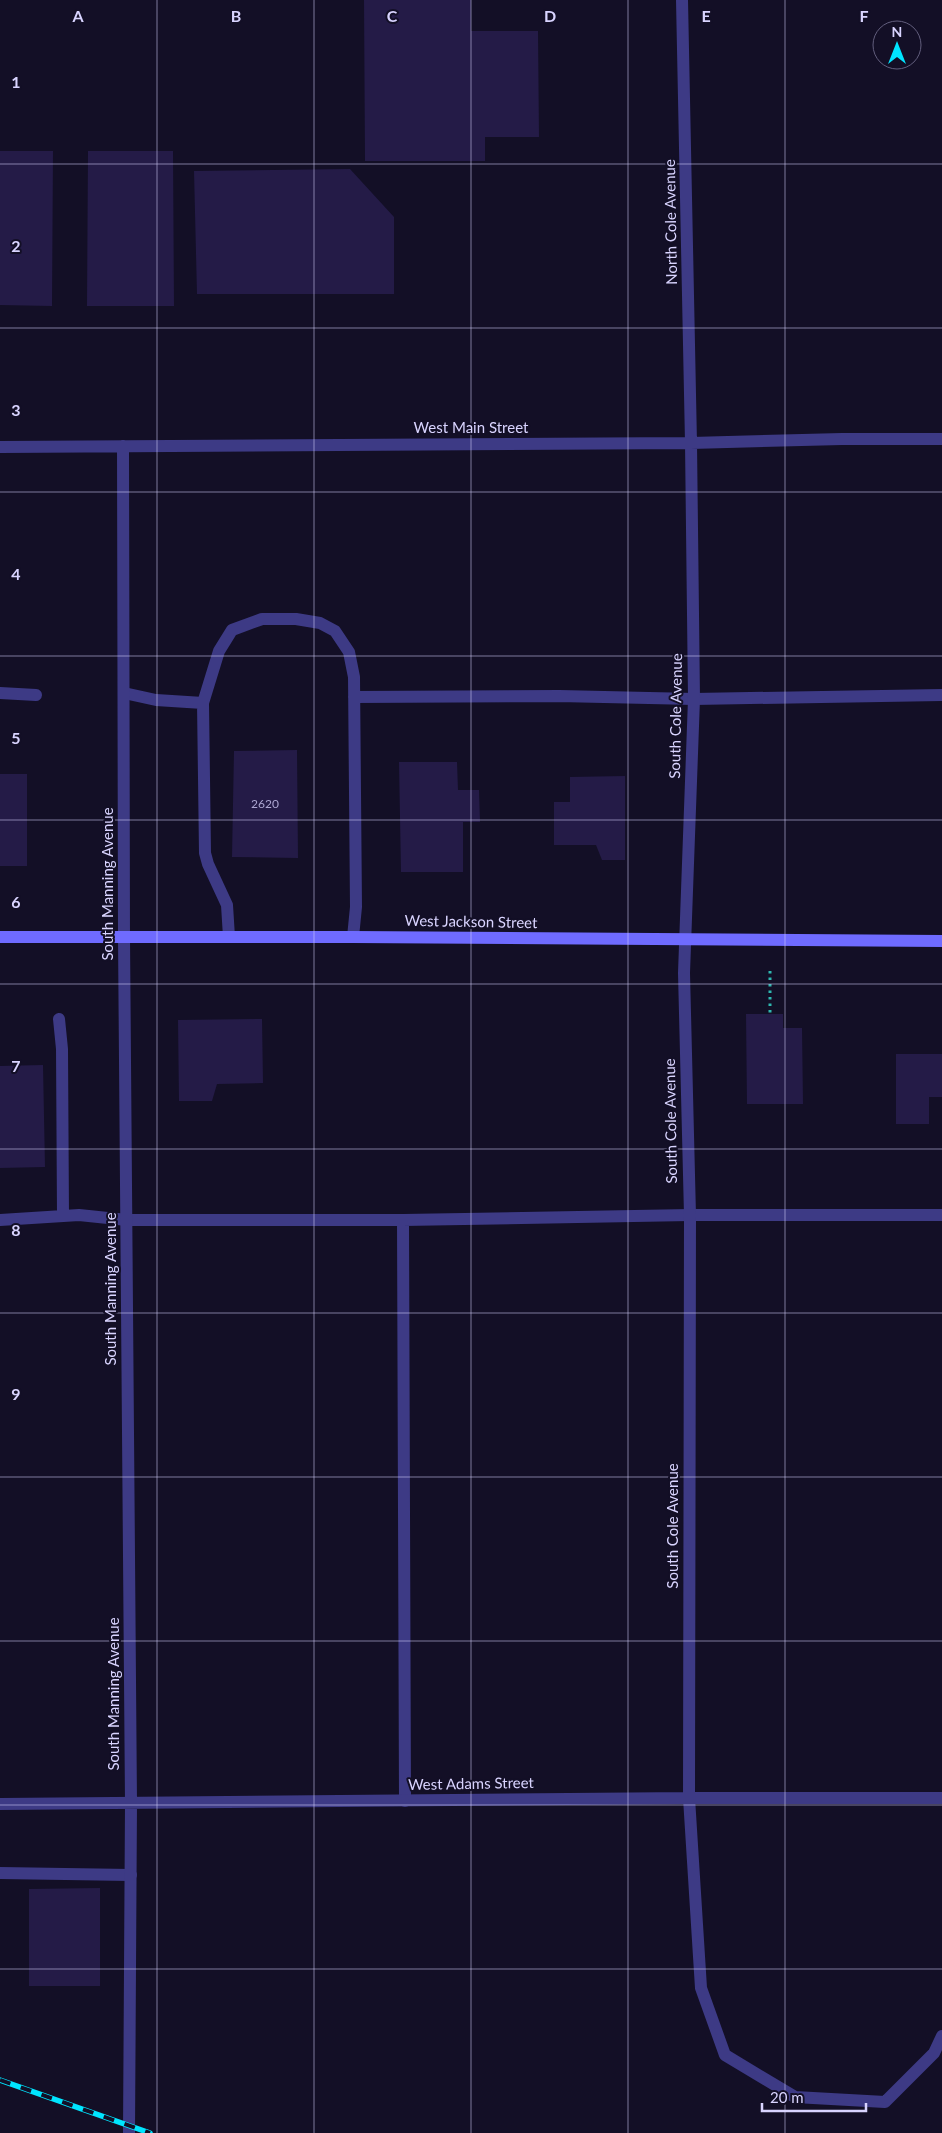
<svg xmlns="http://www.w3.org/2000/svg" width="942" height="2133" viewBox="0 0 942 2133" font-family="Lato,sans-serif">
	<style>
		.building { fill: #241b47 }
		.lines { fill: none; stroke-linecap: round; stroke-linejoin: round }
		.path { stroke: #2fb8b0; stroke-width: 3; stroke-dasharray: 2.5 4; stroke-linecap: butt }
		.service { stroke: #3d3a85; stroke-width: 12 }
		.minor { stroke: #3d3a85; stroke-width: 12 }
		.secondary { stroke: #6f6bff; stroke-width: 12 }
		.rail-casing { stroke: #00e5ff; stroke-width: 5.5 }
		.rail { stroke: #130f26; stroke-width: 4; stroke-dasharray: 11; stroke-linecap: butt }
		.grid { fill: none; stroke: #d9d4ff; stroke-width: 1; stroke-opacity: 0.55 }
		.labels { text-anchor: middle; stroke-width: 4; stroke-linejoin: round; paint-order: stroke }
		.number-label { font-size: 12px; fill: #aca6d1 }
		.street-label { font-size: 15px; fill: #d9d4ff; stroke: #130f26 }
		.grid-label { font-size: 16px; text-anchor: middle; font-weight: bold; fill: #d9d4ff; stroke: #130f26; stroke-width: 4; stroke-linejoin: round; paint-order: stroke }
	</style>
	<rect width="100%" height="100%" fill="#130f26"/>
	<!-- building -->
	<path class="building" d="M 364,0 L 471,0 L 471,31 L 538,31 L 539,137 L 485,137 L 485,161 L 365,161 Z
		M 0,151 L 53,151 L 52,306 L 0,305 Z
		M 88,151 L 173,151 L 174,306 L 87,306 Z
		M 350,169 L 394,217 L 394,294 L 197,294 L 194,171 Z
		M 297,750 L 298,858 L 232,857 L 234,751 Z
		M 399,762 L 457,762 L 458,790 L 479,790 L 480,822 L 463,822 L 463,872 L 401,872 Z
		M 0,774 L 27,774 L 27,866 L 0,866 Z
		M 625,776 L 625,860 L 602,860 L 596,845 L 554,845 L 554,802 L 570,802 L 570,777 Z
		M 746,1014 L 783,1014 L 783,1028 L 802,1028 L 803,1104 L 747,1104 Z
		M 262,1019 L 263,1083 L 217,1084 L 212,1101 L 179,1101 L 178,1020 Z
		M 896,1054 L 942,1054 L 942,1097 L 929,1097 L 929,1124 L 896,1124 Z
		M 43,1065 L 45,1167 L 0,1168 L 0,1066 Z
		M 100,1888 L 100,1986 L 29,1986 L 29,1889 Z"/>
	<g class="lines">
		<!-- path -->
		<path class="path" d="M 770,971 L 770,1014"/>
		<!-- service -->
		<path class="service" d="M 0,693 L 36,695
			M 124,693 L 156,700 L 203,703
			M 354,697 L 559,696 L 694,699 L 942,695
			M 229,937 L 227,905 L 208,864 L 205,853 L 203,703 L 219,651 L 232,630 L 262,619 L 296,619 L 320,623 L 335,631 L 349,652 L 354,677 L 356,907 L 353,937
			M 59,1019 L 62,1049 L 63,1216
			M 0,1220 L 79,1215 L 127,1220 L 403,1220 L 690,1215 L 942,1215
			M 403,1220 L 405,1801
			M 689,1798 L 701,1988 L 725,2055 L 795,2097 L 885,2102 L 934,2053 L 942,2036
			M 0,1873 L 131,1875"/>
		<!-- minor -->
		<path class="minor" d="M 682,0 L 691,443 L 694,699 L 684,973 L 690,1215 L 689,1798
			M 123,446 L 124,937 L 131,1804 L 129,2133
			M 0,447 L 691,443 L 842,439 L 942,439
			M 0,1804 L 689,1798 L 942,1798"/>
		<!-- secondary -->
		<path class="secondary" d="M 0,937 L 353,937 L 942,941"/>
		<defs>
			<path id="rail" d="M 0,2080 L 150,2133"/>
		</defs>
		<!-- rail casing -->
		<use href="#rail" class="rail-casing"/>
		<!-- rail -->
		<use href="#rail" class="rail"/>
	</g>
	<!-- grid -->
	<path class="grid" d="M 157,0 L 157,2133M 314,0 L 314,2133M 471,0 L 471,2133M 628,0 L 628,2133M 785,0 L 785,2133M 0,164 L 942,164M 0,328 L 942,328M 0,492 L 942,492M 0,656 L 942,656M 0,820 L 942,820M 0,984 L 942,984M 0,1149 L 942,1149M 0,1313 L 942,1313M 0,1477 L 942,1477M 0,1641 L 942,1641M 0,1805 L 942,1805M 0,1969 L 942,1969"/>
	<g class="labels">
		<!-- number labels -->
		<g class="number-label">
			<text x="265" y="808">2620</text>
		</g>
		<!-- street labels -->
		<g class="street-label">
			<text transform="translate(671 222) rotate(-91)" y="5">North Cole Avenue</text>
			<text x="471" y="433">West Main Street</text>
			<text transform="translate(676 716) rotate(-89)" y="5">South Cole Avenue</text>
			<text transform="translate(108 884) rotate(-90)" y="5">South Manning Avenue</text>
			<text transform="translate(471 922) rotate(1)" y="5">West Jackson Street</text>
			<text transform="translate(671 1121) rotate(-91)" y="5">South Cole Avenue</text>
			<text transform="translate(111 1289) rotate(-90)" y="5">South Manning Avenue</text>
			<text transform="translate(673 1526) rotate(-90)" y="5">South Cole Avenue</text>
			<text transform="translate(114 1694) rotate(-90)" y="5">South Manning Avenue</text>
			<text transform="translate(471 1784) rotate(-1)" y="5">West Adams Street</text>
		</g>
	</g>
	<g class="grid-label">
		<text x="78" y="22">A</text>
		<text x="236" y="22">B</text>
		<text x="392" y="22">C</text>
		<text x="550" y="22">D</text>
		<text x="706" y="22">E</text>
		<text x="864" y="22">F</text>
		<text x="16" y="88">1</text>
		<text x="16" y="252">2</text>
		<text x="16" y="416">3</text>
		<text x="16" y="580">4</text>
		<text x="16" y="744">5</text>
		<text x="16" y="908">6</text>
		<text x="16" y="1072">7</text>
		<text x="16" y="1236">8</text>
		<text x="16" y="1400">9</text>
	</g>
	<!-- north arrow -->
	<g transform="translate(897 45)"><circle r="24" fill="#130f26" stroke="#625e7d"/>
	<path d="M0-4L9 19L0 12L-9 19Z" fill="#00e5ff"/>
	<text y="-8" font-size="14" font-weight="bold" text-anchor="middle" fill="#d9d4ff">N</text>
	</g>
	<!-- scale -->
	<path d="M762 2103v8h104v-8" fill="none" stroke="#d9d4ff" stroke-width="2.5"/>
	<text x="770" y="2103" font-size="15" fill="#d9d4ff" stroke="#130f26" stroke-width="4" paint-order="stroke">20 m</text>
</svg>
